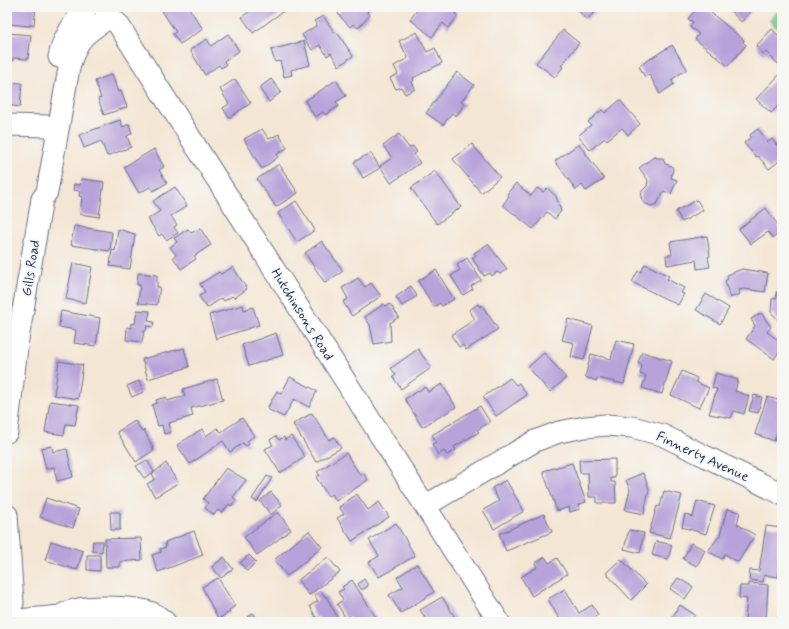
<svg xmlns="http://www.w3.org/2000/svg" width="789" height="629" viewBox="0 0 789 629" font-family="Mynerve,sans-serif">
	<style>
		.green { fill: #77c98b; stroke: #497c74 }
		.building { fill: #b7a2da }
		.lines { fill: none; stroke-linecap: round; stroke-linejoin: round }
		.minor-casing { stroke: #676f87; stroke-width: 23 }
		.minor { stroke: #fff; stroke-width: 21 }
		.labels { text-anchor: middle; stroke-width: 3.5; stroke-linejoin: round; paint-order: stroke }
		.street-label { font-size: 14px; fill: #1b2f5e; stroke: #f6f6f2 }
	</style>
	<rect width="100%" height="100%" fill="#f6f6f2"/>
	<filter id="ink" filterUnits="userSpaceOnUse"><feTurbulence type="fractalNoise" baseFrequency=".025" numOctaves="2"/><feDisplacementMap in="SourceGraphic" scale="8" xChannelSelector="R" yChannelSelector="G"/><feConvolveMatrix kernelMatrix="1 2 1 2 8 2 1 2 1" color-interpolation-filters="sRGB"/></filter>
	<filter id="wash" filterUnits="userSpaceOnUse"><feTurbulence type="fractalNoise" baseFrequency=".012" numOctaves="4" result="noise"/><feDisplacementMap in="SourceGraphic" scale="16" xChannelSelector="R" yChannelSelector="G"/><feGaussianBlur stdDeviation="0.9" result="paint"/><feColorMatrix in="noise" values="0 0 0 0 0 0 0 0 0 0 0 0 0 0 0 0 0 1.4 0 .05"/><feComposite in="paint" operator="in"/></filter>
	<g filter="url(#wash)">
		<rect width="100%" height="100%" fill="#f4e6d4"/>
		<!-- green -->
		<path class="green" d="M 782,7 L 782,33 L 769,20 Z"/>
		<g id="blocks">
			<!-- building -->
			<path class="building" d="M 7,7 L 36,7 L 34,25 L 30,25 L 30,26 L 7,24 Z
				M 169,7 L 188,7 L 203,29 L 180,44 L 173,34 L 176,32 L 162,11 Z
				M 255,7 L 289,7 L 253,33 L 242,17 Z
				M 343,7 L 372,7 L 367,12 L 370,15 L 358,28 L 353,24 L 350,27 L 338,14 Z
				M 420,7 L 426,8 L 461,7 L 455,14 L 458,16 L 448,28 L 443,23 L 432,37 L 410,19 Z
				M 576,7 L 601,7 L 586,20 Z
				M 639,7 L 650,7 L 645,12 Z
				M 698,7 L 704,7 L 744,40 L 743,42 L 746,45 L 728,66 L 695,39 L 699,34 L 690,27 L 693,22 L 688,19 Z
				M 727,7 L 755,7 L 741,22 Z
				M 323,16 L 335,33 L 337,32 L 353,56 L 339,66 L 331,53 L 327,56 L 320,45 L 312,50 L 302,35 L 317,25 L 314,21 Z
				M 772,29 L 782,39 L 782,68 L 766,52 L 763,54 L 756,46 Z
				M 563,30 L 579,43 L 561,66 L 563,67 L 555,77 L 536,63 Z
				M 417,32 L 427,52 L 435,48 L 442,63 L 413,78 L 414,80 L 412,82 L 415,89 L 405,94 L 401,87 L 396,89 L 390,78 L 398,74 L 394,66 L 408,58 L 399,41 Z
				M 7,33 L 31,35 L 28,59 L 13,58 L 13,61 L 7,60 Z
				M 228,34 L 239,51 L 224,61 L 226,65 L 221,68 L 219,65 L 205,75 L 190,50 L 207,39 L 211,46 Z
				M 304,41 L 310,65 L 291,70 L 292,75 L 284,77 L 280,61 L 275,62 L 271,50 Z
				M 672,45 L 687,69 L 671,80 L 674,84 L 660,94 L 649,74 L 645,77 L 639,66 Z
				M 457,72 L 474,85 L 461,102 L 465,104 L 456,116 L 452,113 L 443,125 L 426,113 Z
				M 782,72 L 782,102 L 771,113 L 756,99 Z
				M 112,74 L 118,92 L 121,91 L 127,107 L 104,115 L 98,99 L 101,98 L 95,81 Z
				M 235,79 L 251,103 L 229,118 L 223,108 L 229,104 L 220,89 Z
				M 271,79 L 281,92 L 269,102 L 259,88 Z
				M 336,80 L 346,96 L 336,102 L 339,106 L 325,115 L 323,112 L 315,117 L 305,101 Z
				M 7,82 L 22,83 L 20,107 L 7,105 Z
				M 620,100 L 640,124 L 628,135 L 622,128 L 607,140 L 605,138 L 590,150 L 578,136 L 591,125 L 588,122 L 602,110 L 605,113 Z
				M 120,120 L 123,127 L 129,124 L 132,133 L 127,136 L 131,147 L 107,156 L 101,141 L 84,148 L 79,135 Z
				M 262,129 L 269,139 L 279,134 L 287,148 L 277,154 L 278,157 L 262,169 L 244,139 Z
				M 758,129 L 768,142 L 772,139 L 782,152 L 782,159 L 769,169 L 758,156 L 756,157 L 744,143 L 751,137 L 750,135 Z
				M 399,134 L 409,148 L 413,146 L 417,152 L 414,154 L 420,163 L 391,183 L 380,166 L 392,158 L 383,146 Z
				M 472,144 L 500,177 L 481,193 L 453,159 Z
				M 579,144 L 604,179 L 586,191 L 582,185 L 576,190 L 555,161 Z
				M 154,149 L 164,167 L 159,170 L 167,183 L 153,191 L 150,187 L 139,193 L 124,167 Z
				M 371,153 L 380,168 L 363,178 L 354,162 Z
				M 7,155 L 11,156 L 10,170 L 7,170 Z
				M 655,156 L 656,158 L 663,158 L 665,164 L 672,166 L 673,169 L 671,178 L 677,180 L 671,194 L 664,191 L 657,204 L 651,206 L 644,203 L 641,198 L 642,191 L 647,186 L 648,180 L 639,168 Z
				M 279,164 L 298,193 L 276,207 L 257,179 Z
				M 435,171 L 461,207 L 437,224 L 411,188 Z
				M 81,179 L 104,182 L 99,217 L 80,214 L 82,197 L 79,196 L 80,191 L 73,190 L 74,184 L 80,185 Z
				M 516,183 L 531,196 L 537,188 L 543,192 L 547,188 L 556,196 L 561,211 L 555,219 L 547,212 L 533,229 L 503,205 L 509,196 L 507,194 Z
				M 175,187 L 187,206 L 171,216 L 177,225 L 174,227 L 178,233 L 166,240 L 162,234 L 159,236 L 148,219 L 160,211 L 153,201 Z
				M 697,200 L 703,210 L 682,222 L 676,211 Z
				M 296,201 L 315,230 L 297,242 L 278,213 Z
				M 766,208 L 782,231 L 773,238 L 768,232 L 751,244 L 739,229 Z
				M 74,226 L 112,232 L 110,251 L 71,245 Z
				M 200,228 L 211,245 L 194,256 L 196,259 L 181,269 L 173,257 L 176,255 L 170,247 L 177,242 L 174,238 L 188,229 L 191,233 Z
				M 118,229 L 135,234 L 130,269 L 110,266 L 112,250 L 115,251 Z
				M 707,236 L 710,256 L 708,257 L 710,267 L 697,269 L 696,260 L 667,265 L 666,255 L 672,255 L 670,242 Z
				M 322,241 L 343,271 L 325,283 L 305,253 Z
				M 488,244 L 507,269 L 500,274 L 497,272 L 492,276 L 490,273 L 484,276 L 472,258 L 476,255 L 474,253 Z
				M 467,258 L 481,280 L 471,286 L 473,289 L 463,295 L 451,276 L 460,270 L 457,265 Z
				M 73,263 L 92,267 L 86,303 L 66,299 Z
				M 645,264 L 669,276 L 667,279 L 684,288 L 681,293 L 684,294 L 678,305 L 632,282 L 638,271 L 641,272 Z
				M 233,267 L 247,289 L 234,298 L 232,296 L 224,301 L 222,298 L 207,308 L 199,296 L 205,292 L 200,284 L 219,272 L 221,274 Z
				M 742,269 L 768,273 L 765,292 L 744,289 L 739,290 L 740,294 L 730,298 L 725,281 L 728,279 L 727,275 Z
				M 436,270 L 454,299 L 442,306 L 440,303 L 434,307 L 418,281 Z
				M 138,273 L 157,275 L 157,287 L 160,287 L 157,305 L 138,303 L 140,285 L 137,285 Z
				M 358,278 L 365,287 L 371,283 L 381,296 L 352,316 L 343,302 L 348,299 L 342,288 Z
				M 411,286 L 417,296 L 402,306 L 396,297 Z
				M 776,292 L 782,292 L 782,319 L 779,321 L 771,312 L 772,299 L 777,298 Z
				M 706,294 L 729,308 L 720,324 L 696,310 Z
				M 384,304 L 386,306 L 390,304 L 399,317 L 390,323 L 391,341 L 374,344 L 370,325 L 365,317 Z
				M 478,304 L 480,307 L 482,305 L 498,329 L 466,350 L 463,345 L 459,347 L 451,335 L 475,319 L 469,310 Z
				M 243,305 L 244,310 L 253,307 L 259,325 L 216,339 L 209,315 Z
				M 137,310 L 150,311 L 148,321 L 154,322 L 153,327 L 147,326 L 146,331 L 144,331 L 142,342 L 126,340 L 127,327 L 131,328 L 131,323 L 135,324 Z
				M 61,311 L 100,318 L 96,346 L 74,343 L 76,330 L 59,327 Z
				M 761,313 L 771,327 L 767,332 L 782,343 L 782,348 L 774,359 L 746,339 L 755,326 L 751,319 Z
				M 568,319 L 593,326 L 584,360 L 571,357 L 574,343 L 562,340 Z
				M 276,333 L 283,355 L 249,366 L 242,345 Z
				M 616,340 L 634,344 L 624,384 L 597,378 L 597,381 L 585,377 L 591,354 L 611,359 Z
				M 184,348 L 189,367 L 148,379 L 142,359 Z
				M 418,349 L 431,368 L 401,389 L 393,377 L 396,375 L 391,368 Z
				M 642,352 L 672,361 L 662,394 L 642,388 L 646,376 L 640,374 L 642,365 L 638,363 Z
				M 544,353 L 566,378 L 550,392 L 528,367 Z
				M 59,361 L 83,365 L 78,399 L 54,395 Z
				M 682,371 L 697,378 L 696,382 L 709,388 L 699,408 L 671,395 Z
				M 716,373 L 738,380 L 735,391 L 749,396 L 744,414 L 734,411 L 731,418 L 709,414 L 717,389 L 712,388 Z
				M 290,377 L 317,391 L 309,407 L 294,399 L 284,417 L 267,409 L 277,391 L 281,394 Z
				M 510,378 L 516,385 L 519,383 L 527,395 L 496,416 L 483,397 Z
				M 217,379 L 223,400 L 191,408 L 193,416 L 169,423 L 171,432 L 164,434 L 162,425 L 158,426 L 152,405 L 157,403 L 156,400 L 166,397 L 167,401 L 185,396 L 183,389 Z
				M 139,381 L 143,392 L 132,397 L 127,386 Z
				M 442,384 L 456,407 L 422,427 L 405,399 L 425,387 L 428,392 Z
				M 754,395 L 762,397 L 758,413 L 749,411 Z
				M 767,397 L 782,401 L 782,417 L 774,441 L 755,434 Z
				M 50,401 L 79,405 L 75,425 L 66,424 L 64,435 L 45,432 Z
				M 480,406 L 490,422 L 477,430 L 479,432 L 454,447 L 456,450 L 447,455 L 444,451 L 438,455 L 432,444 L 436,442 L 432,435 Z
				M 312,413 L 329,440 L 334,437 L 341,448 L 316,462 L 293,424 Z
				M 242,418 L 254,436 L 247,441 L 249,444 L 246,446 L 243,443 L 230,452 L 223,441 L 190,464 L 177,445 L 202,429 L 206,436 L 217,428 L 221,432 Z
				M 135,421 L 142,432 L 144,430 L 154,450 L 136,462 L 117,432 Z
				M 276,436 L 279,440 L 284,437 L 285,440 L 291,436 L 305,457 L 280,473 L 265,449 L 273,445 L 270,440 Z
				M 52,446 L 53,452 L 67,449 L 73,477 L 57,481 L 54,467 L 46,469 L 41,448 Z
				M 346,453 L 360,475 L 363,473 L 368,480 L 336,501 L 332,494 L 328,496 L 316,477 L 320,475 L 317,472 Z
				M 615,459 L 615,478 L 611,478 L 611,482 L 615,482 L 616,503 L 597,503 L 597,497 L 589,497 L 588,473 L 580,473 L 579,460 Z
				M 147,460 L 154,472 L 144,478 L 136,466 Z
				M 166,463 L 178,483 L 155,497 L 147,484 L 155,479 L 152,474 Z
				M 572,463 L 586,502 L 578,505 L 580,509 L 570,512 L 569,507 L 557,511 L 543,471 Z
				M 226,468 L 246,480 L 233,497 L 236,500 L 231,506 L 229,504 L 222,513 L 218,510 L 214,515 L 205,508 L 208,503 L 203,499 Z
				M 643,473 L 649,489 L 644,514 L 625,510 L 630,490 L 626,480 Z
				M 267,476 L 272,478 L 257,502 L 252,499 Z
				M 506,480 L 524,511 L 494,529 L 483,510 L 499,501 L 492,488 Z
				M 664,491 L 682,495 L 670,538 L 649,533 L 657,506 L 660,507 Z
				M 271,492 L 282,505 L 271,515 L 260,501 Z
				M 357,494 L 368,510 L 379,502 L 389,517 L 352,541 L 337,518 L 344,514 L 339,507 Z
				M 46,498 L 79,509 L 73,528 L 40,517 Z
				M 697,501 L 715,506 L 706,534 L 682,527 L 685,514 L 693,517 Z
				M 727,509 L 740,512 L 737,524 L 755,535 L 738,562 L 725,554 L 722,559 L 708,551 L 720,535 Z
				M 110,512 L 120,512 L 120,530 L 111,530 Z
				M 278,512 L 291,530 L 257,555 L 244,537 Z
				M 544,514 L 552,532 L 506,551 L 499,534 Z
				M 396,523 L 415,556 L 379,577 L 369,562 L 379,556 L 369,540 Z
				M 766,526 L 782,528 L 782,552 L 778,577 L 764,575 L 763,582 L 749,580 L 750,570 L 759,571 Z
				M 629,530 L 644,533 L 640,553 L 624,549 Z
				M 194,531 L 203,555 L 158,572 L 152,555 L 161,552 L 160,549 L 166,547 L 165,542 Z
				M 309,531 L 322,547 L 287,576 L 274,560 Z
				M 141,538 L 142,560 L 120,562 L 120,567 L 106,567 L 105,539 Z
				M 51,541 L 83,551 L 77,570 L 45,560 Z
				M 93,541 L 103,541 L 102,552 L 92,551 Z
				M 656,541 L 672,545 L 668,559 L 652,555 Z
				M 691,543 L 705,550 L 697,566 L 683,559 Z
				M 87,555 L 100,555 L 100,571 L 87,570 Z
				M 249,555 L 256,562 L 247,571 L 240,563 Z
				M 224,557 L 233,569 L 221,578 L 212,567 Z
				M 328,557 L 340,572 L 309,595 L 298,580 Z
				M 545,557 L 549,563 L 557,558 L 567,574 L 532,596 L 521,577 L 537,567 L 535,563 Z
				M 621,559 L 646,585 L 631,600 L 606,573 Z
				M 417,564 L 434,592 L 401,613 L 389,595 L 403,587 L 397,577 Z
				M 218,578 L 235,606 L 229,610 L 230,612 L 218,619 L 202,587 Z
				M 678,578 L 693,587 L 685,599 L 670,589 Z
				M 364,579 L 368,586 L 362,590 L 358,584 Z
				M 352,580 L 379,622 L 356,622 L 355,619 L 352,621 L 350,618 L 347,620 L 337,604 L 343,600 L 338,592 L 344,589 L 342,587 Z
				M 749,583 L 768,585 L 766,621 L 745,620 L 747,599 L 739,598 L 740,586 L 749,586 Z
				M 565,589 L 579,613 L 592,605 L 598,615 L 587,622 L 561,622 L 548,599 Z
				M 321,591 L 325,597 L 326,596 L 340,622 L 321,622 L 318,617 L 316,618 L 310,606 L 318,601 L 314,595 Z
				M 442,597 L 458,622 L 428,622 L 420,610 Z
				M 680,605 L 695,615 L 689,622 L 669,622 Z
				M 253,613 L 260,622 L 242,622 Z"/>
		</g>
	</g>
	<g filter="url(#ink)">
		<use href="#blocks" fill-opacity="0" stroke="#676f87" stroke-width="1"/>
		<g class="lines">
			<defs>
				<path id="minor" d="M 104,7 L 110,17 L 118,24 L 499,622
					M 59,57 C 63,37 74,22 87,7
					M 7,125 L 48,126
					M 7,432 L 18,339 L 42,199 L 47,192 L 69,68 C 77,37 85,34 110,17
					M 425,506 L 535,441 L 559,432 L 585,427 L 606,425 L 632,427 L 662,435 L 782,494
					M 7,515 L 13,603 L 8,608 L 9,622
					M 7,621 L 61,616 C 74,603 135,606 152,613 C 157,615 161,619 165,622"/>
			</defs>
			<!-- minor casing -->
			<use href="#minor" class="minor-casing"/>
			<!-- minor -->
			<use href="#minor" class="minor"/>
		</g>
	</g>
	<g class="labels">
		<!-- street labels -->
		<g class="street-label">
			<text transform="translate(30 268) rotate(-81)" y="5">Gills Road</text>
			<text transform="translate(303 314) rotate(58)" y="5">Hutchinsons Road</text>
			<text transform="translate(703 456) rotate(25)" y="5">Finnerty Avenue</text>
		</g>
	</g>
	<!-- margin -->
	<rect width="789" height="629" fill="none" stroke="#f6f6f2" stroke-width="24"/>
</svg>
